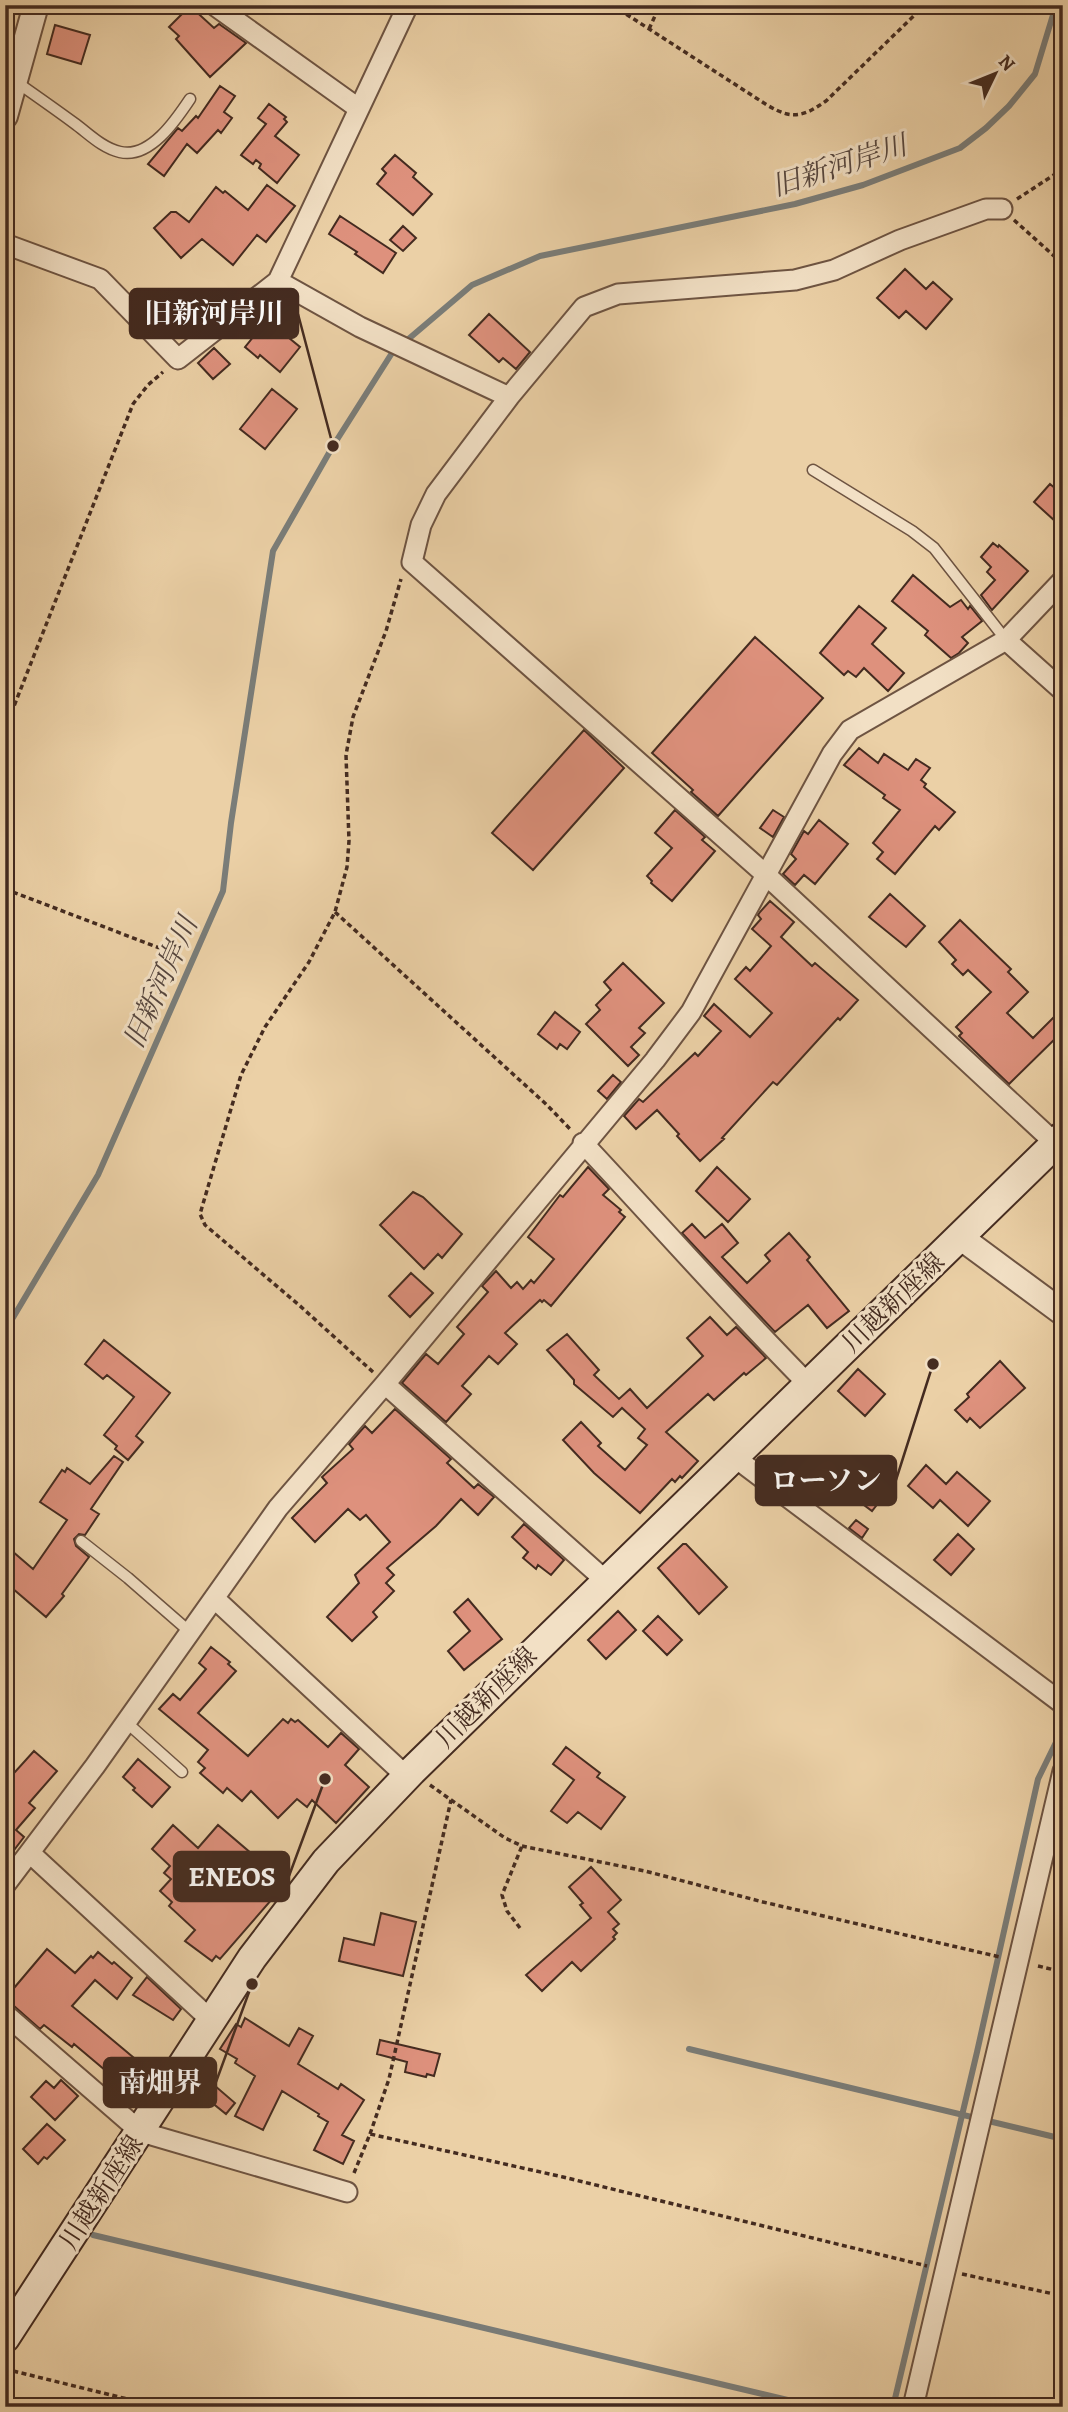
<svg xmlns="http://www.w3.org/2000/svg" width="1068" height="2412" viewBox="0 0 1068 2412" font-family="Alegreya,'Noto Serif JP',serif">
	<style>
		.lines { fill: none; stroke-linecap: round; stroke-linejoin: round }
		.stream { stroke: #7a7d79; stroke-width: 6 }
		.building { fill: #de917d; stroke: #442b20; stroke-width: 2 }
		.service-casing { stroke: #6e5442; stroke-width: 13 }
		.minor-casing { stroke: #6e5442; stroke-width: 23 }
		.tertiary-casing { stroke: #6e5442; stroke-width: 28 }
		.secondary-casing { stroke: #442b20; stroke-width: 32 }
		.path { stroke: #442b20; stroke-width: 3.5; stroke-dasharray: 5 3.5; stroke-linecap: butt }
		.service { stroke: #f2e0c5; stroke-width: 10 }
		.minor { stroke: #f2e0c5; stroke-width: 19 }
		.tertiary { stroke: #f2e0c5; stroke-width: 24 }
		.secondary { stroke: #f2e0c5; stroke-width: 28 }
		.labels { text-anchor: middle; stroke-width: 6; stroke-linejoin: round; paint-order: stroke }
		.street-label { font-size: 26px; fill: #442b20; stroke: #f2e0c5 }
		.water-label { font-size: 28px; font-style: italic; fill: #56463e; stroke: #f2e0c5 }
		.leader { fill: none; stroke: #442b20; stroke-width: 2.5 }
		.callout-dot { fill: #442b20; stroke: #f2e0c5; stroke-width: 2.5 }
		.callout { fill: #442b20; stroke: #442b20; stroke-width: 2.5 }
		.callout-label { font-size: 28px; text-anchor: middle; font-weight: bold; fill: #fff }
	</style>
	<rect width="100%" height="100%" fill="#ebd0a6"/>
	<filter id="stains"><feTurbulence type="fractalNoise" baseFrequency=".00286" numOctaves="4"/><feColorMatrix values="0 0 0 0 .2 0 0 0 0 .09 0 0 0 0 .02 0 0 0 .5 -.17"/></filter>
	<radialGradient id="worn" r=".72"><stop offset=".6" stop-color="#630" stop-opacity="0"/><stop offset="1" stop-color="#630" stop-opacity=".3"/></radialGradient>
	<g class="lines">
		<!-- stream -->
		<path class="stream" d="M 5,1331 L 98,1175 L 223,891 L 231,823 L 273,551 L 333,446 L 392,353 L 472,285 L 540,256 L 795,204 L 863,185 L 960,148 L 986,128 L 1009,106 L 1035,74 L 1056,5
			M 689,2049 L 1063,2139
			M 93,2235 L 817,2407
			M 893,2407 L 977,2052 L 1038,1779 L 1063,1728"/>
	</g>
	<!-- building -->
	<path class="building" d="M 190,6 L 214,28 L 219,24 L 246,43 L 210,77 L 176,39 L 179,36 L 169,27 Z
		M 55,25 L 90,35 L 81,64 L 47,54 Z
		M 220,86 L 235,96 L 224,112 L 232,118 L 221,133 L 218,130 L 197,153 L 187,144 L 164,176 L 148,164 L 178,128 L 182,131 L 196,116 L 198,118 Z
		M 269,104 L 286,117 L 284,119 L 287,122 L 275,136 L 299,155 L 277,183 L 259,168 L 261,164 L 256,160 L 253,164 L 241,155 L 266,124 L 258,118 Z
		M 395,155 L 416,173 L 413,177 L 432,194 L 413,215 L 377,184 L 386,173 L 382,169 Z
		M 267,185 L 295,206 L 266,242 L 257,235 L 233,265 L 202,239 L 181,258 L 154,228 L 171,212 L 176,212 L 189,222 L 216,187 L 223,193 L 225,191 L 248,210 Z
		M 340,216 L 396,253 L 383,273 L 355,254 L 357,252 L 329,234 Z
		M 403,226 L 416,238 L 403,251 L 390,240 Z
		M 905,269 L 926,289 L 933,282 L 952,299 L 926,329 L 906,311 L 899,318 L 877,298 Z
		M 489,314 L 530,352 L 516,369 L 503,358 L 499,362 L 469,335 Z
		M 267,320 L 300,347 L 280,372 L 260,355 L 258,358 L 245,347 Z
		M 214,348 L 230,364 L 213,379 L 198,363 Z
		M 272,389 L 297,409 L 265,449 L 240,429 Z
		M 1050,484 L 1063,495 L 1063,512 L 1055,521 L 1034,502 Z
		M 993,543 L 998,547 L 999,545 L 1028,571 L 992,610 L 981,595 L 995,580 L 987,572 L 991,567 L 981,557 Z
		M 913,575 L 950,607 L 961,600 L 968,609 L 970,606 L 982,621 L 962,637 L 968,643 L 959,653 L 951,658 L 925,635 L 928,631 L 892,601 Z
		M 859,606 L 886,628 L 872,644 L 904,673 L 888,691 L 864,668 L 856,677 L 848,671 L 844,675 L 820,653 Z
		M 755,637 L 823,698 L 718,816 L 691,792 L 693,790 L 652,753 Z
		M 584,730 L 624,768 L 533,870 L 492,833 Z
		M 859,748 L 878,763 L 884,754 L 908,770 L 916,759 L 930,768 L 921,780 L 926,784 L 924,787 L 955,812 L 939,830 L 935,826 L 895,874 L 877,859 L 883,852 L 873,843 L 900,810 L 883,798 L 885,795 L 844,765 Z
		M 675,810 L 705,837 L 702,840 L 715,851 L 672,901 L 651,883 L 652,881 L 647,876 L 672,848 L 655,833 Z
		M 773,810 L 784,817 L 773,837 L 760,828 Z
		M 819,820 L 848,844 L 815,884 L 804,875 L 795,885 L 783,874 L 796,859 L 791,854 L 804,831 L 808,834 Z
		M 890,894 L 925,926 L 906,947 L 869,917 Z
		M 770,901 L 794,922 L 781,937 L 812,966 L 815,963 L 858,1000 L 840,1020 L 838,1018 L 777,1085 L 773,1082 L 722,1138 L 724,1139 L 700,1161 L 677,1136 L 679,1134 L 657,1110 L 636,1129 L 624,1116 L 639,1099 L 643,1102 L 695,1053 L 698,1056 L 721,1031 L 704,1016 L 714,1004 L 750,1037 L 772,1013 L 735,979 L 746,967 L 750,971 L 771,946 L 752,929 L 761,919 L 758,915 L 760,912 Z
		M 960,920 L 1011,969 L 1008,972 L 1028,992 L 1007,1013 L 1033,1038 L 1063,1008 L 1063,1031 L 1009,1084 L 959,1036 L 962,1033 L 956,1027 L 991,992 L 968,970 L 963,975 L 952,964 L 956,960 L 939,942 Z
		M 623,963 L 664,1003 L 639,1028 L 645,1033 L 631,1047 L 639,1055 L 628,1066 L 586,1024 L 600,1010 L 596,1005 L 611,990 L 604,982 Z
		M 555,1012 L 580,1032 L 567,1049 L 560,1044 L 557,1049 L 538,1034 Z
		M 613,1075 L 621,1082 L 607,1099 L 598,1091 Z
		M 588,1167 L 609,1189 L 603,1195 L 621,1210 L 619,1212 L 625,1217 L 551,1306 L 544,1300 L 542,1302 L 540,1300 L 505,1333 L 517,1344 L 498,1364 L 489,1356 L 462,1386 L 471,1394 L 446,1422 L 402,1383 L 426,1354 L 438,1364 L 464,1334 L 457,1327 L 488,1292 L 482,1286 L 496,1271 L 511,1288 L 517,1282 L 523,1289 L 531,1280 L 534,1283 L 554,1259 L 528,1237 L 560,1195 L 563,1197 Z
		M 717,1167 L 750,1199 L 728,1222 L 696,1191 Z
		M 413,1192 L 423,1197 L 462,1234 L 442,1258 L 438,1254 L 424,1269 L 380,1225 Z
		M 692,1224 L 705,1238 L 722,1224 L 738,1243 L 722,1257 L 747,1283 L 770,1261 L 765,1255 L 789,1233 L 810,1257 L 807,1260 L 849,1311 L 827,1328 L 808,1305 L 775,1332 L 682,1233 Z
		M 411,1273 L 433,1293 L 410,1317 L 389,1296 Z
		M 710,1317 L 727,1335 L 736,1327 L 766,1358 L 746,1375 L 744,1373 L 714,1400 L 708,1394 L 666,1432 L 698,1461 L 682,1478 L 680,1476 L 675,1482 L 672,1479 L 640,1513 L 594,1473 L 563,1440 L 581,1422 L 601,1443 L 598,1446 L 625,1470 L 647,1445 L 638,1438 L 645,1429 L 622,1408 L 613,1417 L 574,1384 L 574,1380 L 547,1350 L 567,1334 L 599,1370 L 594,1375 L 619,1399 L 630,1389 L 647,1408 L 703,1356 L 687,1338 Z
		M 104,1340 L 170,1393 L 136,1436 L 143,1442 L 128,1460 L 115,1449 L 117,1446 L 104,1435 L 134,1397 L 107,1375 L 103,1379 L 85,1364 Z
		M 1000,1361 L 1025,1388 L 980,1428 L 970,1418 L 967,1422 L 955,1410 L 969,1397 L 967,1394 Z
		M 858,1369 L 885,1394 L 865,1416 L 838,1391 Z
		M 395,1409 L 451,1459 L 447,1463 L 474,1488 L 478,1484 L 494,1497 L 478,1515 L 461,1499 L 436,1526 L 387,1568 L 394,1575 L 386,1583 L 394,1591 L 373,1612 L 377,1617 L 352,1641 L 327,1617 L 359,1583 L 355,1575 L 390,1542 L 366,1515 L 360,1520 L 348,1509 L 315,1542 L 292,1518 L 327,1483 L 322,1477 L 353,1449 L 349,1444 L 365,1426 L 372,1433 Z
		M 114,1456 L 123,1462 L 91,1509 L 99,1514 L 85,1535 L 79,1534 L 74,1539 L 76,1546 L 89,1557 L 62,1594 L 64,1596 L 46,1617 L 5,1582 L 5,1545 L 33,1569 L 67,1520 L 40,1502 L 62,1470 L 65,1472 L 67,1468 L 90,1484 Z
		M 926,1465 L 946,1484 L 957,1472 L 990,1501 L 968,1526 L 940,1500 L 933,1508 L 908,1486 Z
		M 861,1474 L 886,1493 L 872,1511 L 848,1493 Z
		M 856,1520 L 868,1529 L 862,1538 L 849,1528 Z
		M 524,1524 L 564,1560 L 551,1575 L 538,1565 L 536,1569 L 523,1558 L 528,1552 L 512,1537 Z
		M 958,1534 L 974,1549 L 951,1575 L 934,1560 Z
		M 683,1544 L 686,1544 L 727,1587 L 699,1614 L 658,1568 Z
		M 468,1599 L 502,1639 L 464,1670 L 448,1651 L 470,1631 L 454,1612 Z
		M 618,1611 L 636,1630 L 606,1659 L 588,1640 Z
		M 658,1616 L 682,1640 L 667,1655 L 643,1631 Z
		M 211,1647 L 230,1662 L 228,1664 L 236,1671 L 198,1713 L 248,1756 L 283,1719 L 288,1723 L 291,1719 L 295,1722 L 298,1720 L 328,1747 L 341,1733 L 359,1749 L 345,1765 L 369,1787 L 336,1823 L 312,1800 L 307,1807 L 297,1799 L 278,1818 L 251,1791 L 242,1801 L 227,1788 L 223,1793 L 200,1773 L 205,1768 L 198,1762 L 208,1750 L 159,1709 L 173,1694 L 180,1700 L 206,1669 L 199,1663 Z
		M 566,1747 L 600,1773 L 597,1777 L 625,1797 L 601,1829 L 578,1812 L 567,1823 L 551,1811 L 574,1780 L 553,1764 Z
		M 34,1751 L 57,1771 L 29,1803 L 35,1808 L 16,1830 L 24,1837 L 5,1862 L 5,1783 Z
		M 138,1759 L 170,1787 L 152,1807 L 133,1790 L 135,1788 L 123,1777 Z
		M 173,1825 L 198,1848 L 218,1825 L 286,1883 L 220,1959 L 216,1956 L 212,1961 L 185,1941 L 195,1930 L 169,1906 L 172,1902 L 160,1891 L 171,1879 L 164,1873 L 170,1866 L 152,1849 Z
		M 591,1867 L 621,1900 L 608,1912 L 619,1924 L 613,1929 L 617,1933 L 613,1937 L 615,1939 L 581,1971 L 572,1962 L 542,1991 L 526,1975 L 591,1918 L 580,1905 L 583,1903 L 569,1887 Z
		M 381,1913 L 416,1922 L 403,1976 L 339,1961 L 344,1938 L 374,1945 Z
		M 47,1949 L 75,1973 L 91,1956 L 93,1958 L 98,1952 L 112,1964 L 114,1962 L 132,1978 L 117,1999 L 95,1980 L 72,2006 L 152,2073 L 134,2106 L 124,2101 L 107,2086 L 112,2076 L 74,2044 L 72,2047 L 44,2025 L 40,2029 L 13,2005 L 5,2002 L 5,1981 L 14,1988 Z
		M 147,1977 L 181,2009 L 173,2020 L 133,1995 Z
		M 245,2018 L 289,2046 L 299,2028 L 313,2036 L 298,2064 L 338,2089 L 341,2084 L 364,2100 L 342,2135 L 354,2141 L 343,2164 L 314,2150 L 328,2122 L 318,2116 L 319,2114 L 282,2091 L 263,2130 L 235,2116 L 255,2076 L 235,2063 L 237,2059 L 220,2049 L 236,2024 L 241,2027 Z
		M 380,2040 L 440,2054 L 434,2076 L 427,2074 L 426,2077 L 405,2072 L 407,2062 L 377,2054 Z
		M 200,2073 L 235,2103 L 226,2114 L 190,2085 Z
		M 61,2080 L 78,2096 L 55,2120 L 31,2097 L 46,2081 L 54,2088 Z
		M 47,2124 L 65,2140 L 47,2159 L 44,2157 L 38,2164 L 23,2149 Z"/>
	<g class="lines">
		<defs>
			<path id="service" d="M 15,81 C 35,95 55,109 74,123 C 88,133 102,148 120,152 C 150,159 176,120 190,99
				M 813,470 L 912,531 L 934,548 L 1006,640
				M 81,1541 L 128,1578 L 190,1632
				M 126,1722 L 182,1772"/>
			<path id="minor" d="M 214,5 L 358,108
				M 1002,209 L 986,209 L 900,240 L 834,270 L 795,280 L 618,294 L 584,307 L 509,397 L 436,494 L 421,525 L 412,562 L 765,874 L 1055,1143
				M 5,244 L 100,279 L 178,359 L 278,281 L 408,5
				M 278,281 L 360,327 L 509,397
				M 1006,640 L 1063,691
				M 583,1143 C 658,1223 731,1306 808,1384
				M 385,1384 L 605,1580
				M 733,1456 L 1063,1704
				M 214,1598 L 406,1776
				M 30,1853 L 211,2020
				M 5,1885 L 95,1766 L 278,1508 L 385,1384 L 655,1060 L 691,1012 L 832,754 L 850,730 L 1006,640 L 1063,580
				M 5,2014 L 141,2132 L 347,2192
				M 913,2407 L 1063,1771"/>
			<path id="tertiary" d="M 5,116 L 36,5
				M 960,1237 L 1063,1313"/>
			<path id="secondary" d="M 5,2338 L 252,1958 L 326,1861 L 412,1771 L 1063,1136"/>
		</defs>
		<!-- service casing -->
		<use href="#service" class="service-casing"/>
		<!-- minor casing -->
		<use href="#minor" class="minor-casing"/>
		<!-- tertiary casing -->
		<use href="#tertiary" class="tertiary-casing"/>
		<!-- secondary casing -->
		<use href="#secondary" class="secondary-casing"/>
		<!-- path -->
		<path class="path" d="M 612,5 L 767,105 C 792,120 803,117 826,101 L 925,5
			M 649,29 L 660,5
			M 1017,199 L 1063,169
			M 1014,220 L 1063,264
			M 5,729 L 133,404 L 148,385 L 163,372
			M 5,889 L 162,949
			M 335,912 L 547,1105 L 570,1129
			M 373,1372 L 299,1305 L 205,1225 L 200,1214 L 241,1075 L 265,1027 L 309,962 L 335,912 L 347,867 L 349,841 L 346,755 L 353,717 L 386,631 L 401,579
			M 430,1785 L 505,1838 L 522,1846 L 645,1871 L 763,1902 L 1000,1957
			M 520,1928 L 507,1911 L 502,1895 L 522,1846
			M 1038,1966 L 1063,1972
			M 370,2134 L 389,2079 L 451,1800
			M 354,2173 L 370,2134 L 563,2177 L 927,2266
			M 962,2274 L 1063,2296
			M 5,2369 L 160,2407"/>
		<!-- service -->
		<use href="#service" class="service"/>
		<!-- minor -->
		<use href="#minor" class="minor"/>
		<!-- tertiary -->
		<use href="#tertiary" class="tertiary"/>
		<!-- secondary -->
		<use href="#secondary" class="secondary"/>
	</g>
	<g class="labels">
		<!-- street labels -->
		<g class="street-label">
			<text transform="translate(893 1302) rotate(-44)" y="9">川越新座線</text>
			<text transform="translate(486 1697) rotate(-45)" y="9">川越新座線</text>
			<text transform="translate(101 2192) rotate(-57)" y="9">川越新座線</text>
		</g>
		<!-- water labels -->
		<g class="water-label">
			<text transform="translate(839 165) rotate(-18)" y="10">旧新河岸川</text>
			<text transform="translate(160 982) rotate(-66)" y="10">旧新河岸川</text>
		</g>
	</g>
	<!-- callouts -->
	<path class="leader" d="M333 446L298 314M933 1364L896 1480M325 1779L289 1876M252 1984L216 2082"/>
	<g class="callout-dot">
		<circle cx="333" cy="446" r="7"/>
		<circle cx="933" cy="1364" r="7"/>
		<circle cx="325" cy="1779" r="7"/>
		<circle cx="252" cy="1984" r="7"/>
	</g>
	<g class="callout">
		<rect x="130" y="289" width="168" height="49" rx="7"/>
		<rect x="756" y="1456" width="140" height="49" rx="7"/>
		<rect x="174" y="1852" width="115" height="49" rx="7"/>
		<rect x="104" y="2058" width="112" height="49" rx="7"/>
	</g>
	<g class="callout-label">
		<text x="214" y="323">旧新河岸川</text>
		<text x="826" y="1490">ローソン</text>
		<text x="232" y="1886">ENEOS</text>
		<text x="160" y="2092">南畑界</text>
	</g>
	<!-- margin -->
	<rect width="1068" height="2412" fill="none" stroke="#ebd0a6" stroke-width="28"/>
	<rect x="7" y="7" width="1054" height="2398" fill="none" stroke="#442b20" stroke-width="3.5"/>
	<rect x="14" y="14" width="1040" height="2384" fill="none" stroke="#442b20" stroke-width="2"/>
	<!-- north arrow -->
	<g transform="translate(995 74) rotate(47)" stroke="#f2e0c5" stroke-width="5" paint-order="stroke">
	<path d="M0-5L12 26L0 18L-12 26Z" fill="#442b20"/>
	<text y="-10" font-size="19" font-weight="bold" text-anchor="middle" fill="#442b20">N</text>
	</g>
	<rect width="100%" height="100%" filter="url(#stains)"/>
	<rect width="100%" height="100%" fill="url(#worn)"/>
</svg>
